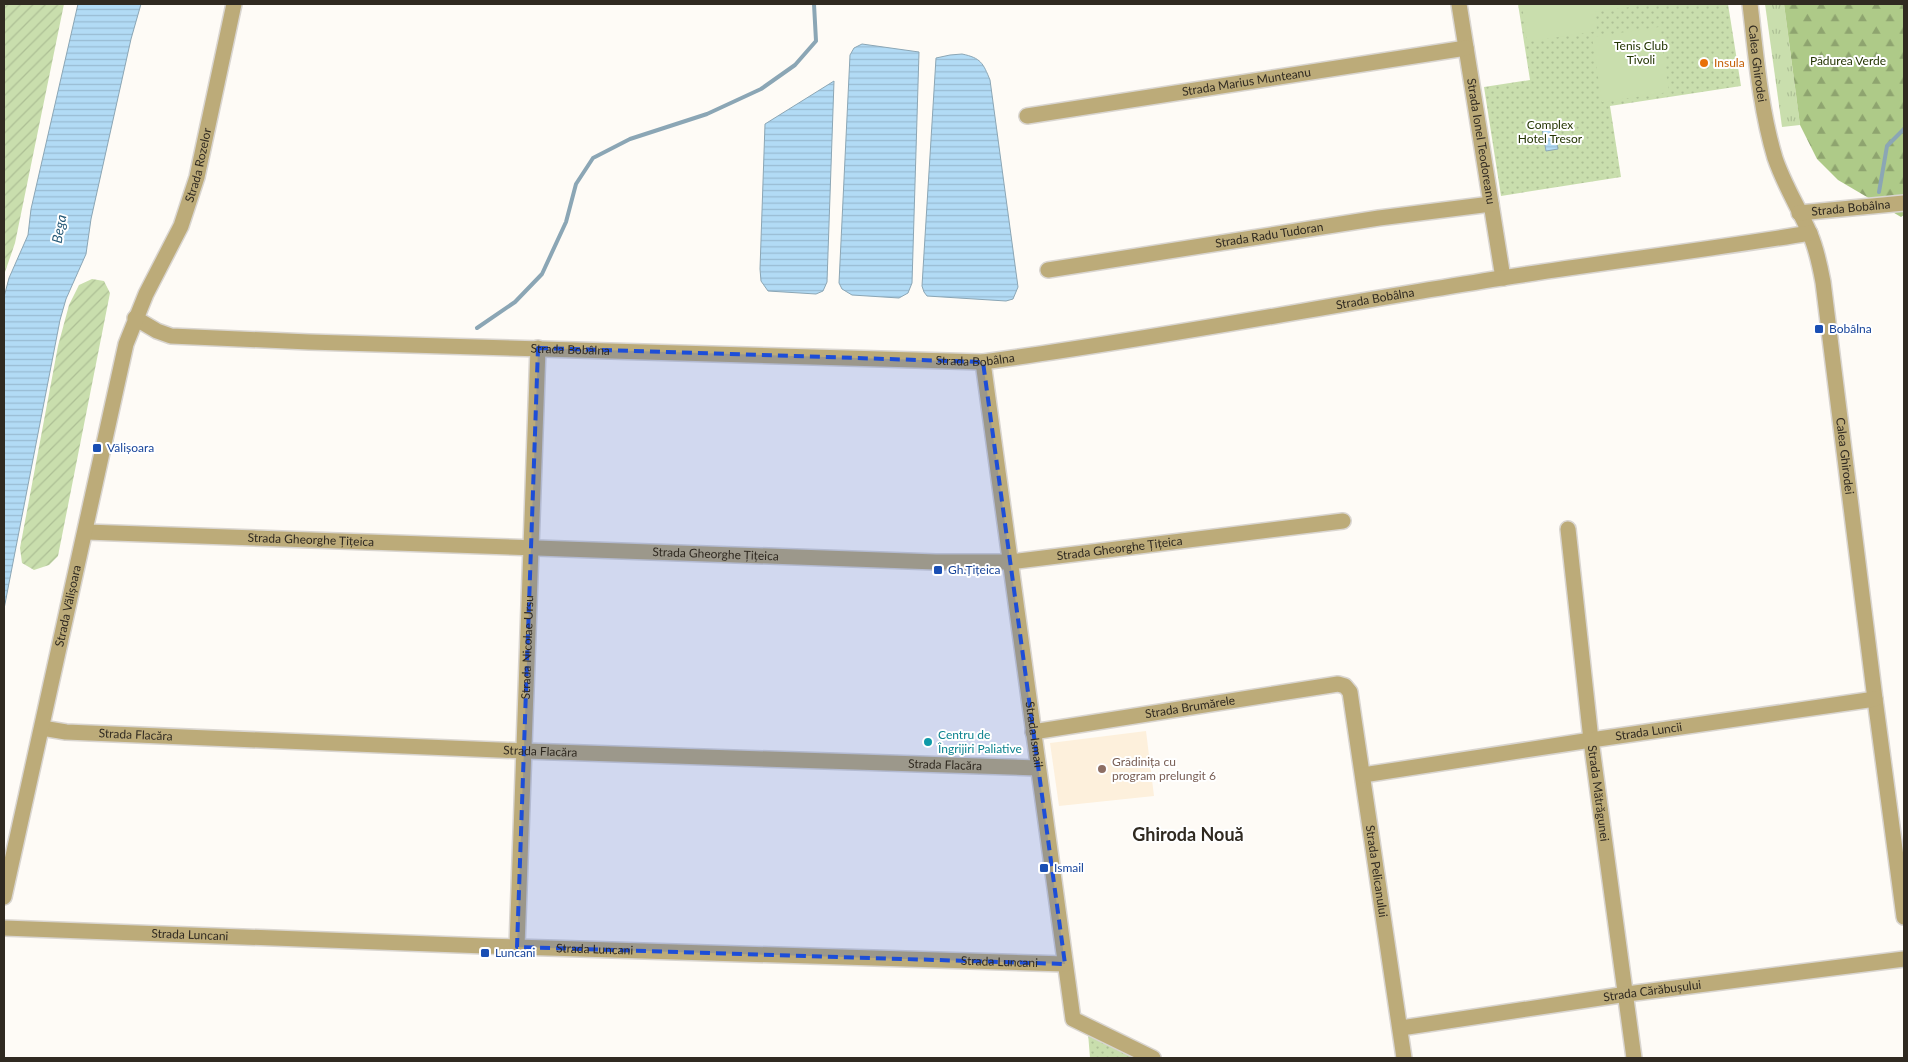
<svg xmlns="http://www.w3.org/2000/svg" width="1908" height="1062" viewBox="0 0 1908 1062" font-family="Lato,sans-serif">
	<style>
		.education { fill: #fdf0dc }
		.grass { fill: url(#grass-tufts) }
		.forest { fill: url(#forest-firs) }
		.park { fill: url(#park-dots) }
		.garden { fill: url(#garden-furrows) }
		.pitch { fill: #c9dead }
		.water { fill: url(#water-rules); stroke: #8ba6b5 }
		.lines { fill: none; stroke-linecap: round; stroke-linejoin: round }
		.stream { stroke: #8ba6b5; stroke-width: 4 }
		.minor-casing { stroke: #d9d5d0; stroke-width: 18 }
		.minor { stroke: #bcab79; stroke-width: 15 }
		.marked { fill: #1d4ed8; fill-opacity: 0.2; stroke: #1d4ed8; stroke-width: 4; stroke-dasharray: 10 6; stroke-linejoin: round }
		.food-dot { fill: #e8710a; stroke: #fff; stroke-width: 2 }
		.transit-dot { fill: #1a4fb4; stroke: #fff; stroke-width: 2 }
		.culture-dot { fill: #0f9aa8; stroke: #fff; stroke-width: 2 }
		.education-dot { fill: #8d6e63; stroke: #fff; stroke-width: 2 }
		.labels { text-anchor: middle; stroke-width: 4; stroke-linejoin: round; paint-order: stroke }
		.park-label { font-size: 12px; fill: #253604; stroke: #fff }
		.food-label { font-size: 12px; fill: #c56008; stroke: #fff; text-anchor: start }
		.street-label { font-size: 12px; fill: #302a21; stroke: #fff }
		.transit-label { font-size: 12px; fill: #164399; stroke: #fff; text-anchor: start }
		.culture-label { font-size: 12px; fill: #0d838f; stroke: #fff; text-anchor: start }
		.education-label { font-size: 12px; fill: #785e54; stroke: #fff; text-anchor: start }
		.water-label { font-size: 14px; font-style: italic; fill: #255977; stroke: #fff }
		.district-label { font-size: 18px; font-weight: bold; fill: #302a21; stroke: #fff }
	</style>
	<defs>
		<pattern id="grass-tufts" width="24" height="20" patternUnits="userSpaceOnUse" patternTransform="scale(1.25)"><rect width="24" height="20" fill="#c9dead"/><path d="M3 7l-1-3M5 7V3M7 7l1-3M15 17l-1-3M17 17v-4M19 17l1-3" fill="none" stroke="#adbf95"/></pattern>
		<pattern id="forest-firs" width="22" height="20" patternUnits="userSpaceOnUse" patternTransform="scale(1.25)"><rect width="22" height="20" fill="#aeca88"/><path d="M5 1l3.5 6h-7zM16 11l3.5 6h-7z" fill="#8ea46f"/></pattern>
		<pattern id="park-dots" width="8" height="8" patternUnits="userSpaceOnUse" patternTransform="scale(1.25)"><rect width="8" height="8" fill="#c9dead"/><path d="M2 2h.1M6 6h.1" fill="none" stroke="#adbf95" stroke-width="1.8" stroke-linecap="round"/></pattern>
		<pattern id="garden-furrows" width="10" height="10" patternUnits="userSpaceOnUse" patternTransform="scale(1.25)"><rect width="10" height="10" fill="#c9dead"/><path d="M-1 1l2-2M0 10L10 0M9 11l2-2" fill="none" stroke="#adbf95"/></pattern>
		<pattern id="water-rules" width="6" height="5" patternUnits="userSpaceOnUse" patternTransform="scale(1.25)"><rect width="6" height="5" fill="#b2dbf5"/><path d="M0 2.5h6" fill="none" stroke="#99bcd2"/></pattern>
	</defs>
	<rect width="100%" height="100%" fill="#fefbf6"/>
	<!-- education -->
	<path class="education" d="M 1146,731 L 1154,796 L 1059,806 L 1050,743 Z"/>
	<!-- grass -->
	<path class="grass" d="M 1765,4 L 1784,4 L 1800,125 L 1782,127 Z"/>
	<!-- forest -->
	<path class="forest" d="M 1784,4 L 1904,4 L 1904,215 L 1901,217 L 1838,180 L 1817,159 L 1800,125 Z"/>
	<!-- park -->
	<path class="park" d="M 1518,4 L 1728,4 L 1741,86 L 1610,106 L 1621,177 L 1501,196 L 1484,87 L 1530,80 Z
		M 1088,1033 L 1140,1058 L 1090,1058 Z"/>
	<!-- garden -->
	<path class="garden" d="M 4,4 L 64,4 L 15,243 L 4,275 Z
		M 92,279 L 104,281 L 110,293 L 58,556 L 49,565 L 34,570 L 22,563 L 20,548 L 58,346 L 69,305 L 79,285 Z"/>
	<!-- pitch -->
	<path class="pitch" d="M 1522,4 L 1650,4 L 1595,12 L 1597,31 L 1527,42 Z
		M 1659,27 L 1669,92 L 1602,102 L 1592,37 Z"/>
	<!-- water -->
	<path class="water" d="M 78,4 L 141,4 L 131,39 L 91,219 L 86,254 L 66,299 L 60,320 L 4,609 L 4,297 L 9,278 L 28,235 L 31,209 Z
		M 862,44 L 919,52 L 912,283 L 908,293 L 899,298 L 852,295 L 842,289 L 839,283 L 850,55 L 854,48 Z
		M 962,54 C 981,58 983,63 990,80 L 1018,287 L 1013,299 L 1006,301 L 927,296 L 924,292 L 922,286 L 936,58 L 950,55 Z
		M 834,81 L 827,282 L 823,291 L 816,294 L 768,291 L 761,281 L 760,269 L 765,124 Z
		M 1553,126 L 1558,149 L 1546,151 L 1542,128 Z"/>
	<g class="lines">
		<!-- stream -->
		<path class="stream" d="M 1879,192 L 1887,146 L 1904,129
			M 477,328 L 515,302 L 542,274 L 566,222 L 576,184 L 593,158 L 630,139 L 707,114 L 761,89 L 795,65 L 816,41 L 814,4"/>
		<defs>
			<g id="minor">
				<path id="s1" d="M 1459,4 L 1503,278"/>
				<path id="s2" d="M 1750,4 C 1756,55 1760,108 1775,158 C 1784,185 1799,208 1810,234 C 1817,250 1820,266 1823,282 L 1875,699 L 1904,917"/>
				<path id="s3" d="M 1027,116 L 1466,48"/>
				<path id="s4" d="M 1799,213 L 1904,203"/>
				<path id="s5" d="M 1048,270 L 1379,218 L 1491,204"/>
				<path id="s6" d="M 135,318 L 157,331 L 171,336 L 309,342 L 983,362 C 1156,339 1329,305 1502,278 C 1604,262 1707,250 1810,233"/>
				<path id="s7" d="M 983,362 L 1073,1019 L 1153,1058"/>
				<path id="s8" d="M 1568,529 L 1591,740 L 1634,1058"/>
				<path id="s9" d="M 86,532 L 936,562 L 1010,562 L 1343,521"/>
				<path id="s10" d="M 42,728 L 66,732 L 524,751 L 1038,768"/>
				<path id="s11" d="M 1033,732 L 1338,684 L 1345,686 L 1350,692 L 1404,1058"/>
				<path id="s12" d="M 1363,775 L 1591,740 L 1875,699"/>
				<path id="s13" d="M 4,897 L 126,344 L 146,294 L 181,226 L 197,177 L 234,4"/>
				<path id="s14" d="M 4,928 L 485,946 L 1065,964"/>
				<path id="s15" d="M 517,947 L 538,348"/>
				<path id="s16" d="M 1401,1028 L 1627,994 L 1904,959"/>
			</g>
		</defs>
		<!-- minor casing -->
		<use href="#minor" class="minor-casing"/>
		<!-- minor -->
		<use href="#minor" class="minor"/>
	</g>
	<!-- marked area -->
	<path class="marked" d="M 538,348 L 983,362 L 1065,964 L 517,947 Z"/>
	<!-- markers -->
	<circle class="food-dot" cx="1704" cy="63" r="5"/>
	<g class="transit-dot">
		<rect x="1814" y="324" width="10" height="10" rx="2.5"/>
		<rect x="92" y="443" width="10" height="10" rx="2.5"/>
		<rect x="933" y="565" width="10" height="10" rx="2.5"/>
		<rect x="1039" y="863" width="10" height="10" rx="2.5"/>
		<rect x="480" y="948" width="10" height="10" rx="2.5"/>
	</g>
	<circle class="culture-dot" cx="928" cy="742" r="5"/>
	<circle class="education-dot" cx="1102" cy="769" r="5"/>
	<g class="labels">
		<!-- park labels -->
		<g class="park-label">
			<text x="1641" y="50">Tenis Club<tspan x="1641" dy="14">Tivoli</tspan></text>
			<text x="1848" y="65">Pădurea Verde</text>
			<text x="1550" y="129">Complex<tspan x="1550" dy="14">Hotel Tresor</tspan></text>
		</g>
		<!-- food labels -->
		<g class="food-label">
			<text x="1714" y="67">Insula</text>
		</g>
		<!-- street labels -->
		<g class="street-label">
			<text dy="4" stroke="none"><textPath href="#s2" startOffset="60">Calea Ghirodei</textPath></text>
			<text dy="4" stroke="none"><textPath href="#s3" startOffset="222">Strada Marius Munteanu</textPath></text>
			<text dy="4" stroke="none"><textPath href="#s1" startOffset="139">Strada Ionel Teodoreanu</textPath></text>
			<text dy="4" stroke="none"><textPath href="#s13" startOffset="760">Strada Rozelor</textPath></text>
			<text dy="4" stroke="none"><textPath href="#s4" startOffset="52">Strada Bobâlna</textPath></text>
			<text dy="4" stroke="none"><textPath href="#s5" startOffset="224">Strada Radu Tudoran</textPath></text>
			<text dy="4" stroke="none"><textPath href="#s6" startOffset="1250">Strada Bobâlna</textPath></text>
			<text dy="4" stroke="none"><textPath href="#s6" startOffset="440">Strada Bobâlna</textPath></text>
			<text dy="4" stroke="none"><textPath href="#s6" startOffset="845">Strada Bobâlna</textPath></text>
			<text dy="4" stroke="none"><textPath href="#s2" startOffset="465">Calea Ghirodei</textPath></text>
			<text dy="4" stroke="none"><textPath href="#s9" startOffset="225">Strada Gheorghe Țițeica</textPath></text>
			<text dy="4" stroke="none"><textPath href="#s9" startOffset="1035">Strada Gheorghe Țițeica</textPath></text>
			<text dy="4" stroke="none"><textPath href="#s9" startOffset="630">Strada Gheorghe Țițeica</textPath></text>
			<text dy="4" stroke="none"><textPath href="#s13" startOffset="298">Strada Vălișoara</textPath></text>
			<text dy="4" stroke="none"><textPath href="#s15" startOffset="300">Strada Nicolae Ursu</textPath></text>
			<text dy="4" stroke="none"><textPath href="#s11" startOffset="159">Strada Brumărele</textPath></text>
			<text dy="4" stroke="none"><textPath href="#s12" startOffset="289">Strada Luncii</textPath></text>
			<text dy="4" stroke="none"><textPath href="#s10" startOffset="94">Strada Flacăra</textPath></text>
			<text dy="4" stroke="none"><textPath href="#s7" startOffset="376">Strada Ismail</textPath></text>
			<text dy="4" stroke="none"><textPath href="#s10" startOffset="499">Strada Flacăra</textPath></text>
			<text dy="4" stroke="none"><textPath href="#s10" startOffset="904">Strada Flacăra</textPath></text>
			<text dy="4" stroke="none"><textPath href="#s8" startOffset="266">Strada Mătrăgunei</textPath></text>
			<text dy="4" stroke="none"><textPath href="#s11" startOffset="505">Strada Pelicanului</textPath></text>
			<text dy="4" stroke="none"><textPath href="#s14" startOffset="186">Strada Luncani</textPath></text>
			<text dy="4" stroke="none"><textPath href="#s14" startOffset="591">Strada Luncani</textPath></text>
			<text dy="4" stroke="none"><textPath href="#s14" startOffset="996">Strada Luncani</textPath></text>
			<text dy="4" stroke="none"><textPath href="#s16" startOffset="254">Strada Cărăbușului</textPath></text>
		</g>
		<!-- transit labels -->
		<g class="transit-label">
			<text x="1829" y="333">Bobâlna</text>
			<text x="107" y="452">Vălișoara</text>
			<text x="948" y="574">Gh.Țițeica</text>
			<text x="1054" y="872">Ismail</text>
			<text x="495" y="957">Luncani</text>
		</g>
		<!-- culture labels -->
		<g class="culture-label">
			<text x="938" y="739">Centru de<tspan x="938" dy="14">Îngrijiri Paliative</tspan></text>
		</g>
		<!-- education labels -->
		<g class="education-label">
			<text x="1112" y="766">Grădinița cu<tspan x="1112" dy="14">program prelungit 6</tspan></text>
		</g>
		<!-- water labels -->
		<g class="water-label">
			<text transform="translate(59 229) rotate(-80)" y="5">Bega</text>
		</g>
		<!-- district labels -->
		<g class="district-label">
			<text x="1188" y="841">Ghiroda Nouă</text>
		</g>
	</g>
	<!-- border -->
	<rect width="1908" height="1062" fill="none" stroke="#302a21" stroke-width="10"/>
</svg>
